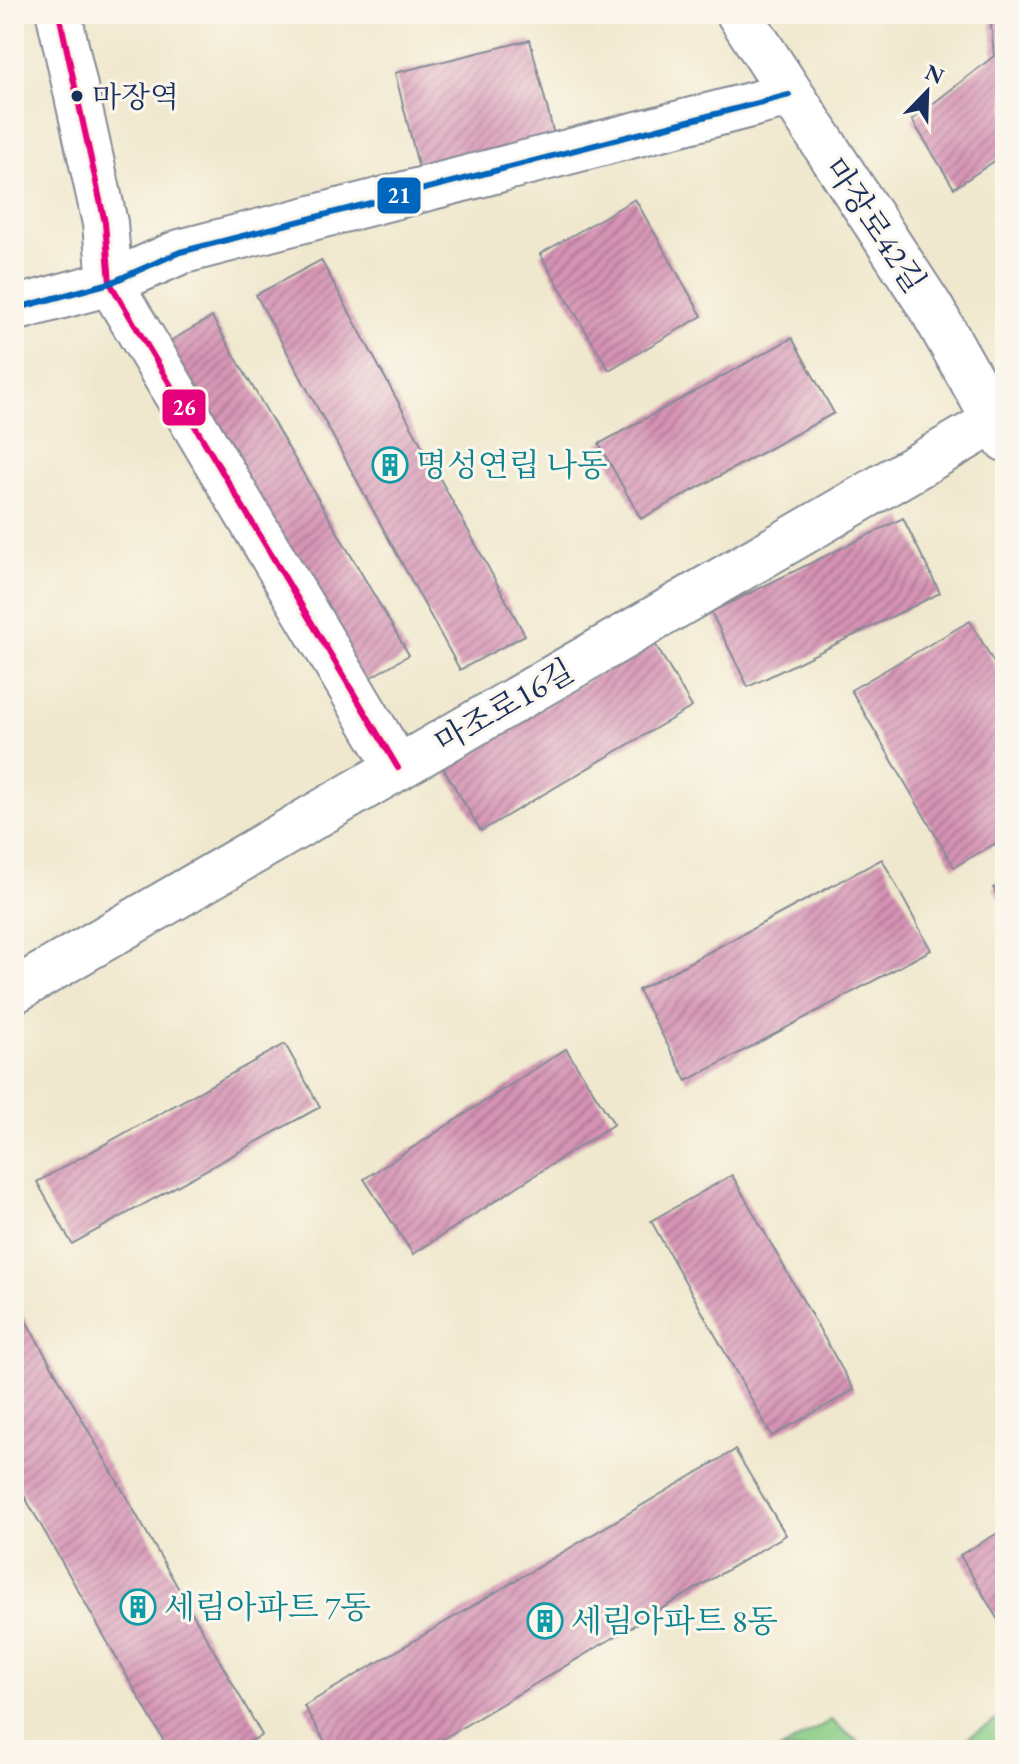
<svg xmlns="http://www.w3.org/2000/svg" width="1019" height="1764" viewBox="0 0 1019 1764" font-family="'EB Garamond','Noto Serif KR',serif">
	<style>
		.park { fill: #89cc85; stroke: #527e72; stroke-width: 2 }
		.building { fill: url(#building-hatch) }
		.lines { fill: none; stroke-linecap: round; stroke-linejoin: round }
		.minor-casing { stroke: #868c96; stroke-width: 48 }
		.minor { stroke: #fff; stroke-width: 44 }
		.bus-1-casing { stroke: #fbf7ec; stroke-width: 12 }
		.bus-2-casing { stroke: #fbf7ec; stroke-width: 12 }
		.bus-1 { stroke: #e5007d; stroke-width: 6 }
		.bus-2 { stroke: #0065bd; stroke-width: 6 }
		.bus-dot { fill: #1b2f5e; stroke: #fbf7ec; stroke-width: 3 }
		.labels { text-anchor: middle; stroke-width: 6; stroke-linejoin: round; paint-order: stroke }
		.bus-label { font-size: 30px; fill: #1b2f5e; stroke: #fbf7ec; text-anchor: start }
		.street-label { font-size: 32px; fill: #1b2f5e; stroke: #fbf7ec }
		.culture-label { font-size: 32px; fill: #0d838f; stroke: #fbf7ec; text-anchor: start }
		.line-badge { stroke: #fbf7ec; stroke-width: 3 }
		.badge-label { font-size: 22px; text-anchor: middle; font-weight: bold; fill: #fff }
	</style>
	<defs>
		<pattern id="building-hatch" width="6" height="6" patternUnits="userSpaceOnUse" patternTransform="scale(2)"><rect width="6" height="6" fill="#d592b3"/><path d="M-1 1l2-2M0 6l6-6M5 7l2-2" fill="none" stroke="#ac7895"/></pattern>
	</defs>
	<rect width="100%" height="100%" fill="#fbf7ec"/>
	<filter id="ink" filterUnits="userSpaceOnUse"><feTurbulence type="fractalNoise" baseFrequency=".0125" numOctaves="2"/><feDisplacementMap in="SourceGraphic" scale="16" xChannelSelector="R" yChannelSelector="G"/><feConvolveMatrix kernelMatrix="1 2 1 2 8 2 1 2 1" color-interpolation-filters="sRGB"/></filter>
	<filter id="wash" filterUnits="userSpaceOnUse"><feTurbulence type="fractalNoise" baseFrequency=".006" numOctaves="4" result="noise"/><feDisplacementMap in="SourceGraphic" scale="32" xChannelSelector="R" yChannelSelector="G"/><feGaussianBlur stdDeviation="1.8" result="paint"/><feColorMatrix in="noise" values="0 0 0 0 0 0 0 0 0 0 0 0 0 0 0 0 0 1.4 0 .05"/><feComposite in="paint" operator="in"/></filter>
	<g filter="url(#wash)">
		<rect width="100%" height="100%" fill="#f0e8ce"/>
		<!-- park -->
		<path class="park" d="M 1005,1715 L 1005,1750 L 947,1750 Z
			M 831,1720 L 868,1750 L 780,1750 Z"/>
		<g id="blocks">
			<!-- building -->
			<path class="building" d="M 990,14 L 1005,14 L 1005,154 L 954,188 L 912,120 L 994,56 Z
				M 530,40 L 555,139 L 420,173 L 395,73 Z
				M 635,199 L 702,316 L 609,370 L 540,254 Z
				M 321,260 L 525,635 L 460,670 L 256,295 Z
				M 212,317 L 409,655 L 361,683 L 163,345 Z
				M 792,338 L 834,413 L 641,519 L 599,444 Z
				M 903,518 L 940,593 L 748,687 L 711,612 Z
				M 970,621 L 1005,682 L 1005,838 L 954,867 L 851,690 Z
				M 654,642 L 692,707 L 481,831 L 442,766 Z
				M 882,859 L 931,950 L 687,1081 L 638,990 Z
				M 1005,882 L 1005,908 L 993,888 Z
				M 285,1044 L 320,1107 L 72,1244 L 37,1182 Z
				M 566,1049 L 614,1124 L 413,1254 L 364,1179 Z
				M 732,1175 L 854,1390 L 772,1436 L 651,1221 Z
				M 14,1300 L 262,1735 L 235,1750 L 169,1750 L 14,1478 Z
				M 735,1450 L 786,1535 L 424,1750 L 330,1750 L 304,1706 Z
				M 1005,1529 L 1005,1632 L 960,1555 Z"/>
		</g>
	</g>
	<g filter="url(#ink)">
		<use href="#blocks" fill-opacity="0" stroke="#868c96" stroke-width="2"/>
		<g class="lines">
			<defs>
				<path id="minor" d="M 59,14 L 105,223 L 110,283 L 398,768
					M 739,14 L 931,308 L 1005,439
					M 14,309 L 110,283 L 180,252 L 789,95
					M 14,991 L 1005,415"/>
			</defs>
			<!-- minor casing -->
			<use href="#minor" class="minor-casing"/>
			<!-- minor -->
			<use href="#minor" class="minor"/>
			<defs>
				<path id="bus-1" d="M 59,14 L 105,223 L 110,283 L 398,768"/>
				<path id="bus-2" d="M 14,309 L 110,283 L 180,252 L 789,95"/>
			</defs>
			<!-- bus-1 casing -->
			<use href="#bus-1" class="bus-1-casing"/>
			<!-- bus-2 casing -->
			<use href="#bus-2" class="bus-2-casing"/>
			<!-- bus-1 -->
			<use href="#bus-1" class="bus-1"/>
			<!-- bus-2 -->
			<use href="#bus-2" class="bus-2"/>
		</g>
	</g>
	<!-- icons -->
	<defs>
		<symbol id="building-ring" viewBox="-11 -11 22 22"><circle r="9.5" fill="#fbf7ec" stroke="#0f9aa8" stroke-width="1.5"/><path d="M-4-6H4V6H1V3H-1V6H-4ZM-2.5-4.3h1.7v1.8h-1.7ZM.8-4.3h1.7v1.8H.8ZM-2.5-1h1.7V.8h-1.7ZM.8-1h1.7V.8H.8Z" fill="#0f9aa8"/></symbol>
	</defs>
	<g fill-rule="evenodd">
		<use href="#building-ring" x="370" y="445" width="40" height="40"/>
		<use href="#building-ring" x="118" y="1587" width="40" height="40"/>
		<use href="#building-ring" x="525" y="1601" width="40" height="40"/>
	</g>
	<!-- markers -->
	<circle class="bus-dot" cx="77" cy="96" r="7"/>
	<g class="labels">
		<!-- bus labels -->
		<g class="bus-label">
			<text x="92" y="107">마장역</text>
		</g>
		<!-- street labels -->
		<g class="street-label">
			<text transform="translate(875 225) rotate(56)" y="11">마장로42길</text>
			<text transform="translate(504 706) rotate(-30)" y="11">마조로16길</text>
		</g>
		<!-- culture labels -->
		<g class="culture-label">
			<text x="416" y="476">명성연립 나동</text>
			<text x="164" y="1618">세림아파트 7동</text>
			<text x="571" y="1632">세림아파트 8동</text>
		</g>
	</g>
	<g class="line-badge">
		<rect x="376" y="176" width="46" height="39" rx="8" fill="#0065bd"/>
		<rect x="161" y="388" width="46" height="39" rx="8" fill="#e5007d"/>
	</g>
	<g class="badge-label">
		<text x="399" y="203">21</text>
		<text x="184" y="415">26</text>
	</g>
	<!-- margin -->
	<rect width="1019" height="1764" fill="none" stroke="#fbf7ec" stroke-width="48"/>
	<!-- north arrow -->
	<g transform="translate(927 92) rotate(23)" stroke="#fbf7ec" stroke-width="6" paint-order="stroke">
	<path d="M0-6L14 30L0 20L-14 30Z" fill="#1b2f5e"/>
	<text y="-12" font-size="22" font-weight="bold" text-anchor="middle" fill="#1b2f5e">N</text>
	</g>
</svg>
